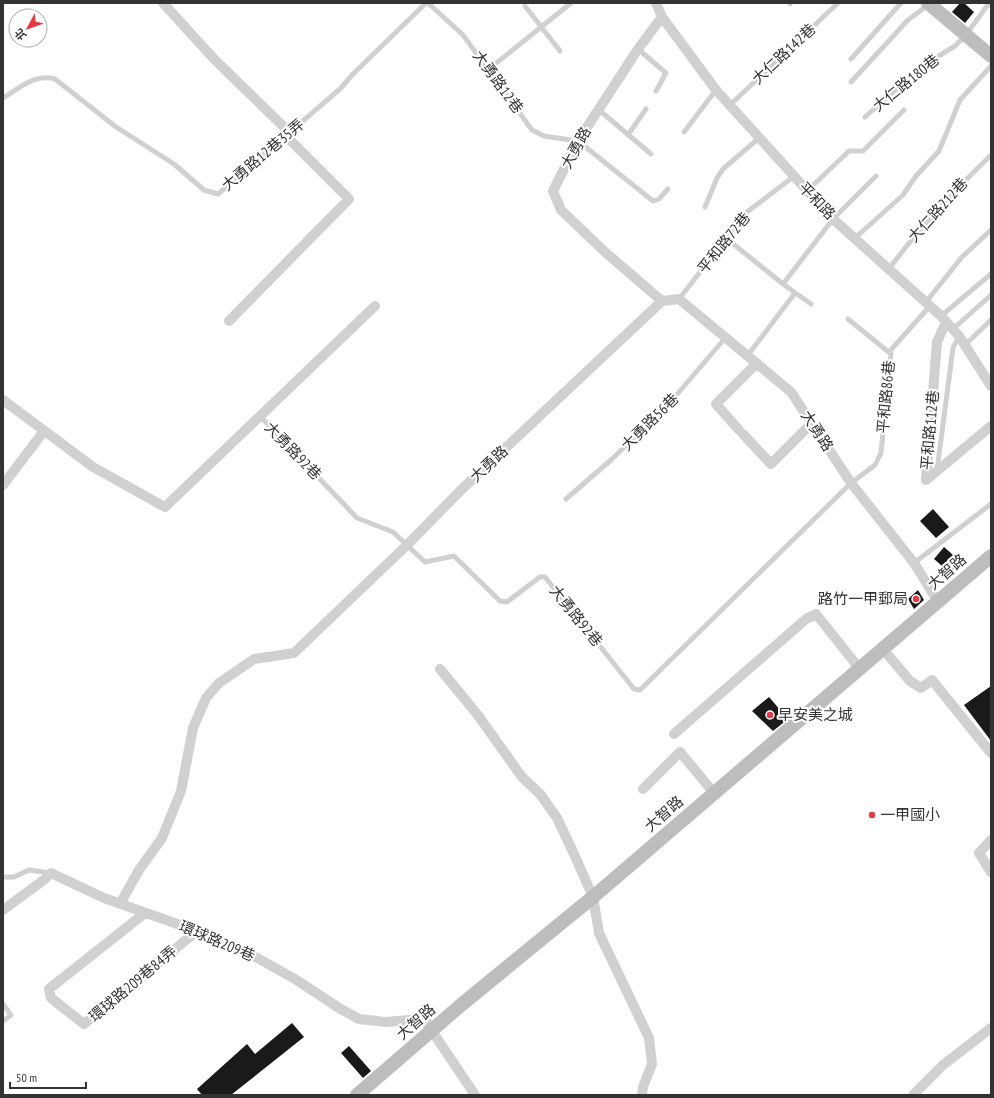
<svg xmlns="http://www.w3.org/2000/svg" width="994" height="1098" viewBox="0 0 994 1098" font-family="'PT Sans Narrow','Noto Sans TC',sans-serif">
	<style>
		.building { fill: #1a1a1a }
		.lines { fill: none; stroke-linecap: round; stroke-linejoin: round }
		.lane { stroke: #d0d0d0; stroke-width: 5 }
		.street { stroke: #d0d0d0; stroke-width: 10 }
		.secondary { stroke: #bdbdbd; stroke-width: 14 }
		.poi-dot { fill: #e63946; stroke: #fff; stroke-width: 1.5 }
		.labels { text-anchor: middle; stroke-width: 4; stroke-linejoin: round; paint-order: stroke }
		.street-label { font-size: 15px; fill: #333; stroke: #fff }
		.poi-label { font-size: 15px; fill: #333; stroke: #fff; text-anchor: start }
	</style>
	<rect width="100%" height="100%" fill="#fff"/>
	<!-- building -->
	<path class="building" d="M 960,3 L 964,3 L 974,12 L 965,23 L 952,12 Z
		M 933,509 L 949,527 L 936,538 L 920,521 Z
		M 944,547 L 960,561 L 950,573 L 934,559 Z
		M 918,590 L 924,600 L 914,609 L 908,599 Z
		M 991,686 L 991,741 L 964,705 Z
		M 769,697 L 788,719 L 773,731 L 752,711 Z
		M 292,1023 L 304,1037 L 231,1095 L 202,1095 L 197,1089 L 247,1044 L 255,1054 Z
		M 349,1046 L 371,1071 L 363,1078 L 341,1053 Z"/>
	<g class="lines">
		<!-- lane -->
		<path class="lane" d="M 428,3 L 463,35 L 532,130 L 544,136 L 578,141 L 653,201 L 659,199 L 668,189
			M 790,4 L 790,3
			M 525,6 L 560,51
			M 638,49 L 666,73 L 656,91
			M 851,59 L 901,3
			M 489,69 L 571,3
			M 851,82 L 908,20 L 928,5
			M 3,98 C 20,88 35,73 55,79 L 116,127 L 174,164 L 204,190 L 218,194 L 340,89 L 353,74 L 426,3
			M 730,105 L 838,3
			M 599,110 L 651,154
			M 865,117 L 921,67 L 955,46 L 966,35 L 989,3
			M 684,132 L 716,90
			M 628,135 L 646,109
			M 807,191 L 849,151 L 863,151 L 904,110
			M 705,207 L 717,178 L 723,169 L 759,138
			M 855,238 L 903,195 L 916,176 L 939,151 L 960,100 L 991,66
			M 727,239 L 783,284 L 811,304
			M 889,269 C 920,227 954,191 991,155
			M 783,284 L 833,219 L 876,176
			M 679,299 L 747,212 L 793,177
			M 926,302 L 962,257 L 991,230
			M 941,316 L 991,274
			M 953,329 L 991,295
			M 965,345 L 991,320
			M 889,352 L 930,306
			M 748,355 L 795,293
			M 260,416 L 357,518 L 393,532 L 425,562 L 454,556 L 500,601 L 507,602 L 540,577 L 545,577 L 634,689 L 640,690 L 851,483 L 875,465 L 881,453 L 891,354 L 848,319
			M 937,470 L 953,348 L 959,336
			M 566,499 L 611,460 L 668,405 L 726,337
			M 914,563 L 991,504
			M 3,877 L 14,877 L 29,870 L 50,873
			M 3,1004 L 11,1015 L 3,1021"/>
		<!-- street -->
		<path class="street" d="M 163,3 L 215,60 L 284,127 L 286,136 L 349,199 L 229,321
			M 656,3 L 662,17 L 716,90 L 833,219 L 941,316 L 959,336 L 991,386
			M 662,17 L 638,49 L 578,141 L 553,191 L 561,210 L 605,252 L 662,301 L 679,299 L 791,392 L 851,483 L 914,563 L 938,602
			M 946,322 L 937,342 L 926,480 L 991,426
			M 3,400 L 93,467 L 165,507 L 375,306
			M 739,430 L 716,404 L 757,363
			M 743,434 L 771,464 L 811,424
			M 3,485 L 44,431
			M 882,648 L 910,681 L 921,688 L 932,680 L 991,753
			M 440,669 L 477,714 L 522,777 L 540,794 L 557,818 L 574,854 L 593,897 L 599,933 L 649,1038 L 652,1064 L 643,1087 L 642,1095
			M 674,734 L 806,619 L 816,614 L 859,668
			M 643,789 L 680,752 L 714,793
			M 991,840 L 979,853 L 991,872
			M 120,904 L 139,870 L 162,838 L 181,791 L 193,728 L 206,698 L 219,683 L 254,659 L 294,653 L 406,546 L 463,488 L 662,301
			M 3,910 L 45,879 L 51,873 L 104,898 L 197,931 L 252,955 L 295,979 L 339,1008 L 359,1019 L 386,1022 L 421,1019 L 435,1028
			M 145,913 L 49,989 L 51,998 L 84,1024 L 197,931
			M 432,1031 L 475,1095
			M 913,1095 L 943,1065 L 991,1028"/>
		<!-- secondary -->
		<path class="secondary" d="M 928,3 L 991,56
			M 357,1095 L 461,1005 L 593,897 L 991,556"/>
	</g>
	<!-- markers -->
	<g class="poi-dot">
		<circle cx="916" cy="599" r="4"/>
		<circle cx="770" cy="715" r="4"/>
		<circle cx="872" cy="815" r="4"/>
	</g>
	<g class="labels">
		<!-- street labels -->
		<g class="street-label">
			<text transform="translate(784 54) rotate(-43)" y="5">大仁路142巷</text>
			<text transform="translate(498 82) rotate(54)" y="5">大勇路12巷</text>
			<text transform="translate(906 83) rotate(-39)" y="5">大仁路180巷</text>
			<text transform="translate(576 148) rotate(-61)" y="5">大勇路</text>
			<text transform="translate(263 155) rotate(-40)" y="5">大勇路12巷35弄</text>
			<text transform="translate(817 201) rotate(46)" y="5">平和路</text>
			<text transform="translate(938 210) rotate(-48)" y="5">大仁路212巷</text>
			<text transform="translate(724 243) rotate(-51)" y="5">平和路72巷</text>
			<text transform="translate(886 397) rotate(-85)" y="5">平和路86巷</text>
			<text transform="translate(650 422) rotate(-45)" y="5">大勇路56巷</text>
			<text transform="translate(930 430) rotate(-85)" y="5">平和路112巷</text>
			<text transform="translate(817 431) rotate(57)" y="5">大勇路</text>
			<text transform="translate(293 451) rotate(46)" y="5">大勇路92巷</text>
			<text transform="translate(489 464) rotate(-43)" y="5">大勇路</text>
			<text transform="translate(947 572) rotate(-41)" y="5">大智路</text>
			<text transform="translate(576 616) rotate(51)" y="5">大勇路92巷</text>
			<text transform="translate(664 814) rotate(-41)" y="5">大智路</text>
			<text transform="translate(217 941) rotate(23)" y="5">環球路209巷</text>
			<text transform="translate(133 984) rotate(-40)" y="5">環球路209巷84弄</text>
			<text transform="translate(416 1022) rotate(-41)" y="5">大智路</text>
		</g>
		<!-- poi labels -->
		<g class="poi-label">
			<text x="908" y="604" text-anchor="end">路竹一甲郵局</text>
			<text x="778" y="720">早安美之城</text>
			<text x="880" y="820">一甲國小</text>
		</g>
	</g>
	<!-- border -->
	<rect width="994" height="1098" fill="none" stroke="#333333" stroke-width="8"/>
	<!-- north arrow -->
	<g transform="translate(28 28) rotate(229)"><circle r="19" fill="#ffffff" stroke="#adadad"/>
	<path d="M0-3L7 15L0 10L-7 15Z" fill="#e63946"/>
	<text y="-6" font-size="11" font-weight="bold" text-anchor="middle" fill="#333333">北</text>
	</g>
	<!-- scale -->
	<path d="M10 1082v6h76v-6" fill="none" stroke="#333333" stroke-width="2"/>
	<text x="16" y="1082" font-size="12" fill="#333333" stroke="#ffffff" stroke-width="3" paint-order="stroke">50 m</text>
</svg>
